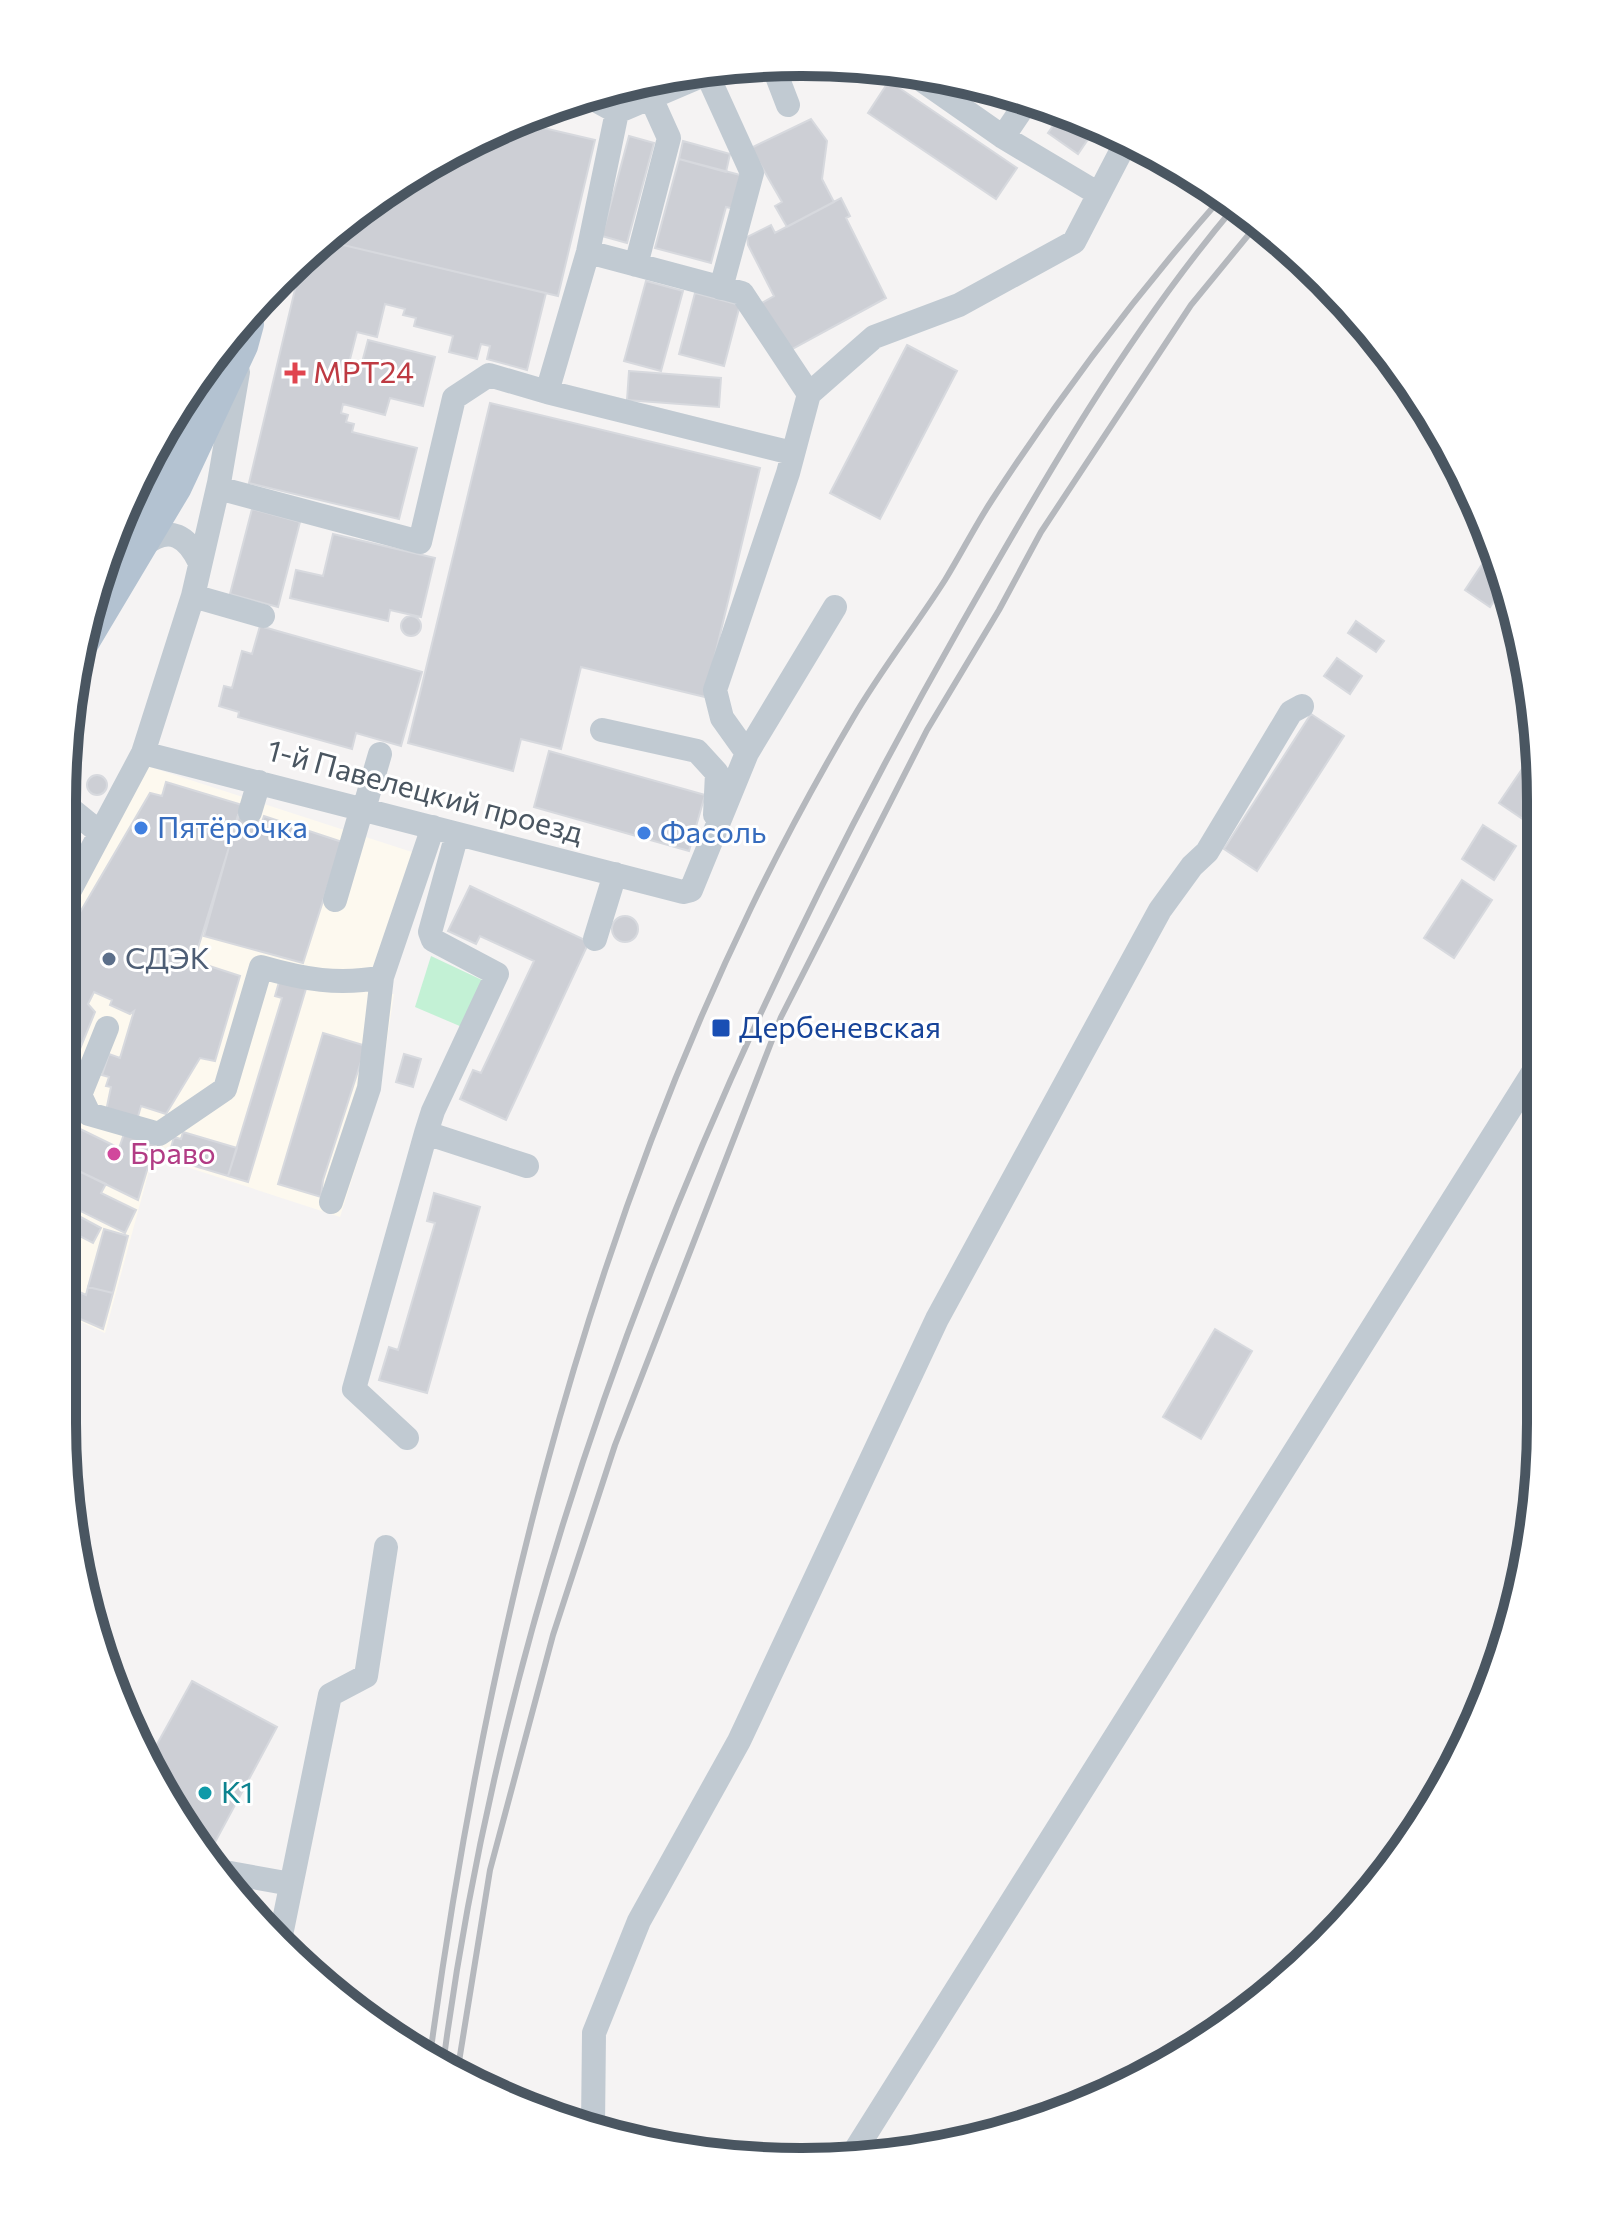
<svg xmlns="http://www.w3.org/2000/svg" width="1603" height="2224" viewBox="0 0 1603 2224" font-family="Commissioner,sans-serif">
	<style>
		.commercial { fill: #fdf9ef }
		.green { fill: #c3f1d5 }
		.building { fill: #cdcfd5; stroke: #d7d9de; stroke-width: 2 }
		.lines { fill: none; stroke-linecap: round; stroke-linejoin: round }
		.minor { stroke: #c1cad2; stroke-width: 24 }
		.major { stroke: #b3c2d1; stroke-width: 30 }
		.rail { stroke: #b5b8bd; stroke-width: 6 }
		.health-dot { fill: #e0444e; stroke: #fff; stroke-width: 3 }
		.shop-dot { fill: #3f7fe0; stroke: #fff; stroke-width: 3 }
		.service-dot { fill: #5c6f8a; stroke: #fff; stroke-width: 3 }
		.transit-dot { fill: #1a4fb4; stroke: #fff; stroke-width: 3 }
		.hotel-dot { fill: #d1479c; stroke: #fff; stroke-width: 3 }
		.culture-dot { fill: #0f9aa8; stroke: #fff; stroke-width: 3 }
		.labels { text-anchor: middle; stroke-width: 6; stroke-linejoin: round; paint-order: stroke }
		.health-label { font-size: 30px; fill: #be3a42; stroke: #fff; text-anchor: start }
		.street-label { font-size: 30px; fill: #4a5661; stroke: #fff }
		.shop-label { font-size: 30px; fill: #366cbe; stroke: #fff; text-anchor: start }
		.service-label { font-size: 30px; fill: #4e5e75; stroke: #fff; text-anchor: start }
		.transit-label { font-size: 30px; fill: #164399; stroke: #fff; text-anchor: start }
		.hotel-label { font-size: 30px; fill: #b23c85; stroke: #fff; text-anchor: start }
		.culture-label { font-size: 30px; fill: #0d838f; stroke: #fff; text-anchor: start }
		.rim { fill: none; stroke: #4a5661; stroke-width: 10 }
	</style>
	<rect width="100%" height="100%" fill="#f5f3f3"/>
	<!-- commercial -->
	<path class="commercial" d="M 144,765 L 415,853 L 369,995 L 394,994 L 379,1094 L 340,1217 L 153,1156 L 105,1333 L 62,1313 L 62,924 Z"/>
	<!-- green -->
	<path class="green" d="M 431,956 L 482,980 L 462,1027 L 415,1007 Z"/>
	<!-- building -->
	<path class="building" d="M 889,81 L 1017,168 L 996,199 L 868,113 Z
		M 1062,113 L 1097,126 L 1078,154 L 1048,133 Z
		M 811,119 L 827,141 L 822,179 L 834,202 L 787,227 L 775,206 L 782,202 L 751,148 Z
		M 518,122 L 595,140 L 558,296 L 322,240 L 432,161 Z
		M 629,136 L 654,143 L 627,243 L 602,236 Z
		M 683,141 L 730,154 L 726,172 L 679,159 Z
		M 679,159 L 744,176 L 735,209 L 726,207 L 711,263 L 655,248 Z
		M 841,198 L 850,216 L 846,218 L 886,298 L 787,352 L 760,304 L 774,296 L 748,245 L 747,237 L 771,225 L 775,233 Z
		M 322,240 L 546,293 L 527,370 L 487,359 L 490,346 L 481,344 L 477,359 L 449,352 L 453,336 L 414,326 L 416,318 L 403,315 L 405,309 L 385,304 L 377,337 L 357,332 L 348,367 L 360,370 L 368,340 L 435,357 L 423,406 L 390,398 L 385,415 L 343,404 L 341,413 L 348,415 L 346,422 L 354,424 L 352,432 L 417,448 L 399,519 L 249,483 L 302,260 Z
		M 646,281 L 683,291 L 661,371 L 624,361 Z
		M 695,293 L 740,305 L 724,366 L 679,354 Z
		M 907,345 L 957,371 L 880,519 L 830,493 Z
		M 629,371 L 721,378 L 719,407 L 627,400 Z
		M 490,403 L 760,468 L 705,697 L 581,667 L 561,749 L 521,739 L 513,771 L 408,743 Z
		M 252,509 L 300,522 L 278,607 L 230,594 Z
		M 333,534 L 435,558 L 421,617 L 390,610 L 388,621 L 290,598 L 296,570 L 323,576 Z
		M 1493,548 L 1503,587 L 1490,607 L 1465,590 Z
		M401 626a10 10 0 1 1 20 0a10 10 0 1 1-20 0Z
		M 1356,621 L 1384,641 L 1376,652 L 1348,633 Z
		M 260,626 L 422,672 L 401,746 L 356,733 L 352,749 L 238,717 L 239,712 L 219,706 L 224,686 L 232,688 L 242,651 L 252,654 Z
		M 1337,658 L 1362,676 L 1350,694 L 1324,676 Z
		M 1311,714 L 1344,736 L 1257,871 L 1224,849 Z
		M 1535,750 L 1535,823 L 1533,826 L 1499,803 Z
		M 549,751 L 705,795 L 689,851 L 534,807 Z
		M87 785a10 10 0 1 1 20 0a10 10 0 1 1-20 0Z
		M 166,782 L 242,805 L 194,961 L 240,976 L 215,1061 L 200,1058 L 166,1114 L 141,1106 L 137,1120 L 106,1111 L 111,1087 L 106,1086 L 109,1077 L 102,1075 L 109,1054 L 120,1058 L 134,1011 L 130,1014 L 110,1005 L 112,1000 L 94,992 L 88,1004 L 95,1012 L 80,1049 L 62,1041 L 62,943 L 150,793 L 162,796 Z
		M 238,815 L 262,822 L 264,816 L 342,842 L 303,963 L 204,936 Z
		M 1483,825 L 1516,846 L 1494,880 L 1462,859 Z
		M 1462,880 L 1492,900 L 1454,958 L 1424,938 Z
		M 470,886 L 589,942 L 506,1120 L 460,1099 L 473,1070 L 481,1073 L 534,961 L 480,936 L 476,944 L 448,931 Z
		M612 929a13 13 0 1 1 26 0a13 13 0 1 1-26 0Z
		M 279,982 L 308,982 L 248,1182 L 228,1176 L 282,998 L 275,996 Z
		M 323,1033 L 366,1046 L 323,1180 L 321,1197 L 278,1184 Z
		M 62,1048 L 77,1056 L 63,1087 L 62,1086 Z
		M 404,1054 L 421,1059 L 413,1087 L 396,1082 Z
		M 76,1127 L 119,1148 L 124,1134 L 155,1144 L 138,1200 L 62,1163 Z
		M 183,1132 L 237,1148 L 228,1176 L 168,1158 L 174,1137 L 181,1139 Z
		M 62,1163 L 106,1184 L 101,1193 L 136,1210 L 125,1233 L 62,1202 Z
		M 434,1193 L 480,1207 L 427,1393 L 379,1380 L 389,1347 L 398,1350 L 435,1223 L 427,1221 Z
		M 62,1207 L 101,1228 L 93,1243 L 62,1227 Z
		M 62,1227 L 78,1235 L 62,1264 Z
		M 104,1229 L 128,1236 L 113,1293 L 88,1287 Z
		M 62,1284 L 86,1295 L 88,1287 L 113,1293 L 103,1329 L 62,1311 Z
		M 1215,1329 L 1252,1351 L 1201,1439 L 1163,1417 Z
		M 192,1681 L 277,1727 L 213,1846 L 186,1832 L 151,1755 Z"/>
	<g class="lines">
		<!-- minor -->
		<path class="minor" d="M 773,66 L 788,105
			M 707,74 L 752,173 L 721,288
			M 913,74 L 1003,137 L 1097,193
			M 588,96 L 617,112 L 720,68
			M 617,112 L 588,252 L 547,392 L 792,453
			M 1003,137 L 1028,100
			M 588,252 L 742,293 L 809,394
			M 636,265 L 669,138 L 651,98
			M 218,488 L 420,542 L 454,398 L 489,375 L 547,392
			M 144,545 C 170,524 188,537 200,563
			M 193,596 L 263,616
			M 602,730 L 697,751 L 717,773 L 715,815
			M 143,753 L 683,892 L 691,890 L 747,753 L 835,607
			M 747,753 L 722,718 L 715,690 L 788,473 L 809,394 L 874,337 L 959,305 L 1074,242 L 1128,138
			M 62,802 L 99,832
			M 364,809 L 380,754
			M 250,812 L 259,782
			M 457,834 L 430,932 L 433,940 L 497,974 L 433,1111 L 426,1133 L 527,1166
			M 335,900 L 362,808
			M 62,905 L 143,753 L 193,596 L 219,483 L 238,372
			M 595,939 L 615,874
			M 107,1028 L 80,1095 L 89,1114 L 159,1134 L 225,1089 L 261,967 C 303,979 339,986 382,977 L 433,827
			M 331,1202 L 369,1088 L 382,977
			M 407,1438 L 354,1389 L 426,1133
			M 219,1871 L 291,1884
			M 280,1940 L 330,1695 L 366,1676 L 386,1547
			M 593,2126 L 594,2033 L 639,1921 L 739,1741 L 937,1319 L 1160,910 L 1192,866 L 1207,852 L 1291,712 L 1302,706
			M 853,2154 L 1537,1066"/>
		<!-- major -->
		<path class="major" d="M 127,523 L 185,402
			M 78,653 L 177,487 L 243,346 L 249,324"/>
		<!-- rail -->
		<path class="rail" d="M 430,2056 C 483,1663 578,1266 751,908 C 782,844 817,779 853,718 C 881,670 915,627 945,580 C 961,554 975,526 992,500 C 1061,394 1138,292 1222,197
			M 443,2065 C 509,1558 710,1067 961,625 C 1043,481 1128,332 1236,205
			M 457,2074 L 490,1870 L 553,1635 L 615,1445 L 781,1017 L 927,730 L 999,610 L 1041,532 L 1191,305 L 1259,222"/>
	</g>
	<!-- markers -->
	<path class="health-dot" d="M291 361h8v8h8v8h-8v8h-8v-8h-8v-8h8z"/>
	<g class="shop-dot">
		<circle cx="141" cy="828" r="8"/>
		<circle cx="644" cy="833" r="8"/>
	</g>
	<circle class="service-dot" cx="109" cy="959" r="8"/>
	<rect class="transit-dot" x="711" y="1018" width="20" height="20" rx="4"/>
	<circle class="hotel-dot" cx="114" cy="1154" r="8"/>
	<circle class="culture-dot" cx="205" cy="1793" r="8"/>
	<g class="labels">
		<!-- health labels -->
		<g class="health-label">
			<text x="313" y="383">МРТ24</text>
		</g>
		<!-- street labels -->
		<g class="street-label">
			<text transform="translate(425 792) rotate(15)" y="10">1-й Павелецкий проезд</text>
		</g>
		<!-- shop labels -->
		<g class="shop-label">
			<text x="157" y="838">Пятёрочка</text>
			<text x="660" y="843">Фасоль</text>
		</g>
		<!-- service labels -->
		<g class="service-label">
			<text x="125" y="969">СДЭК</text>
		</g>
		<!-- transit labels -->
		<g class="transit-label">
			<text x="739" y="1038">Дербеневская</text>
		</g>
		<!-- hotel labels -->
		<g class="hotel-label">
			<text x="130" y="1164">Браво</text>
		</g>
		<!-- culture labels -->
		<g class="culture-label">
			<text x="221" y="1803">К1</text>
		</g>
	</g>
	<!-- crop -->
	<path d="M0 0H1603V2224H0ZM801 76H802A725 725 0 0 1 1527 801V1423A725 725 0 0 1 802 2148H801A725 725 0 0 1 76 1423V801A725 725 0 0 1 801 76Z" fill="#fff" fill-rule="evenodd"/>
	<path class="rim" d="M801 76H802A725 725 0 0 1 1527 801V1423A725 725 0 0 1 802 2148H801A725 725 0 0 1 76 1423V801A725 725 0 0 1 801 76Z"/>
</svg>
